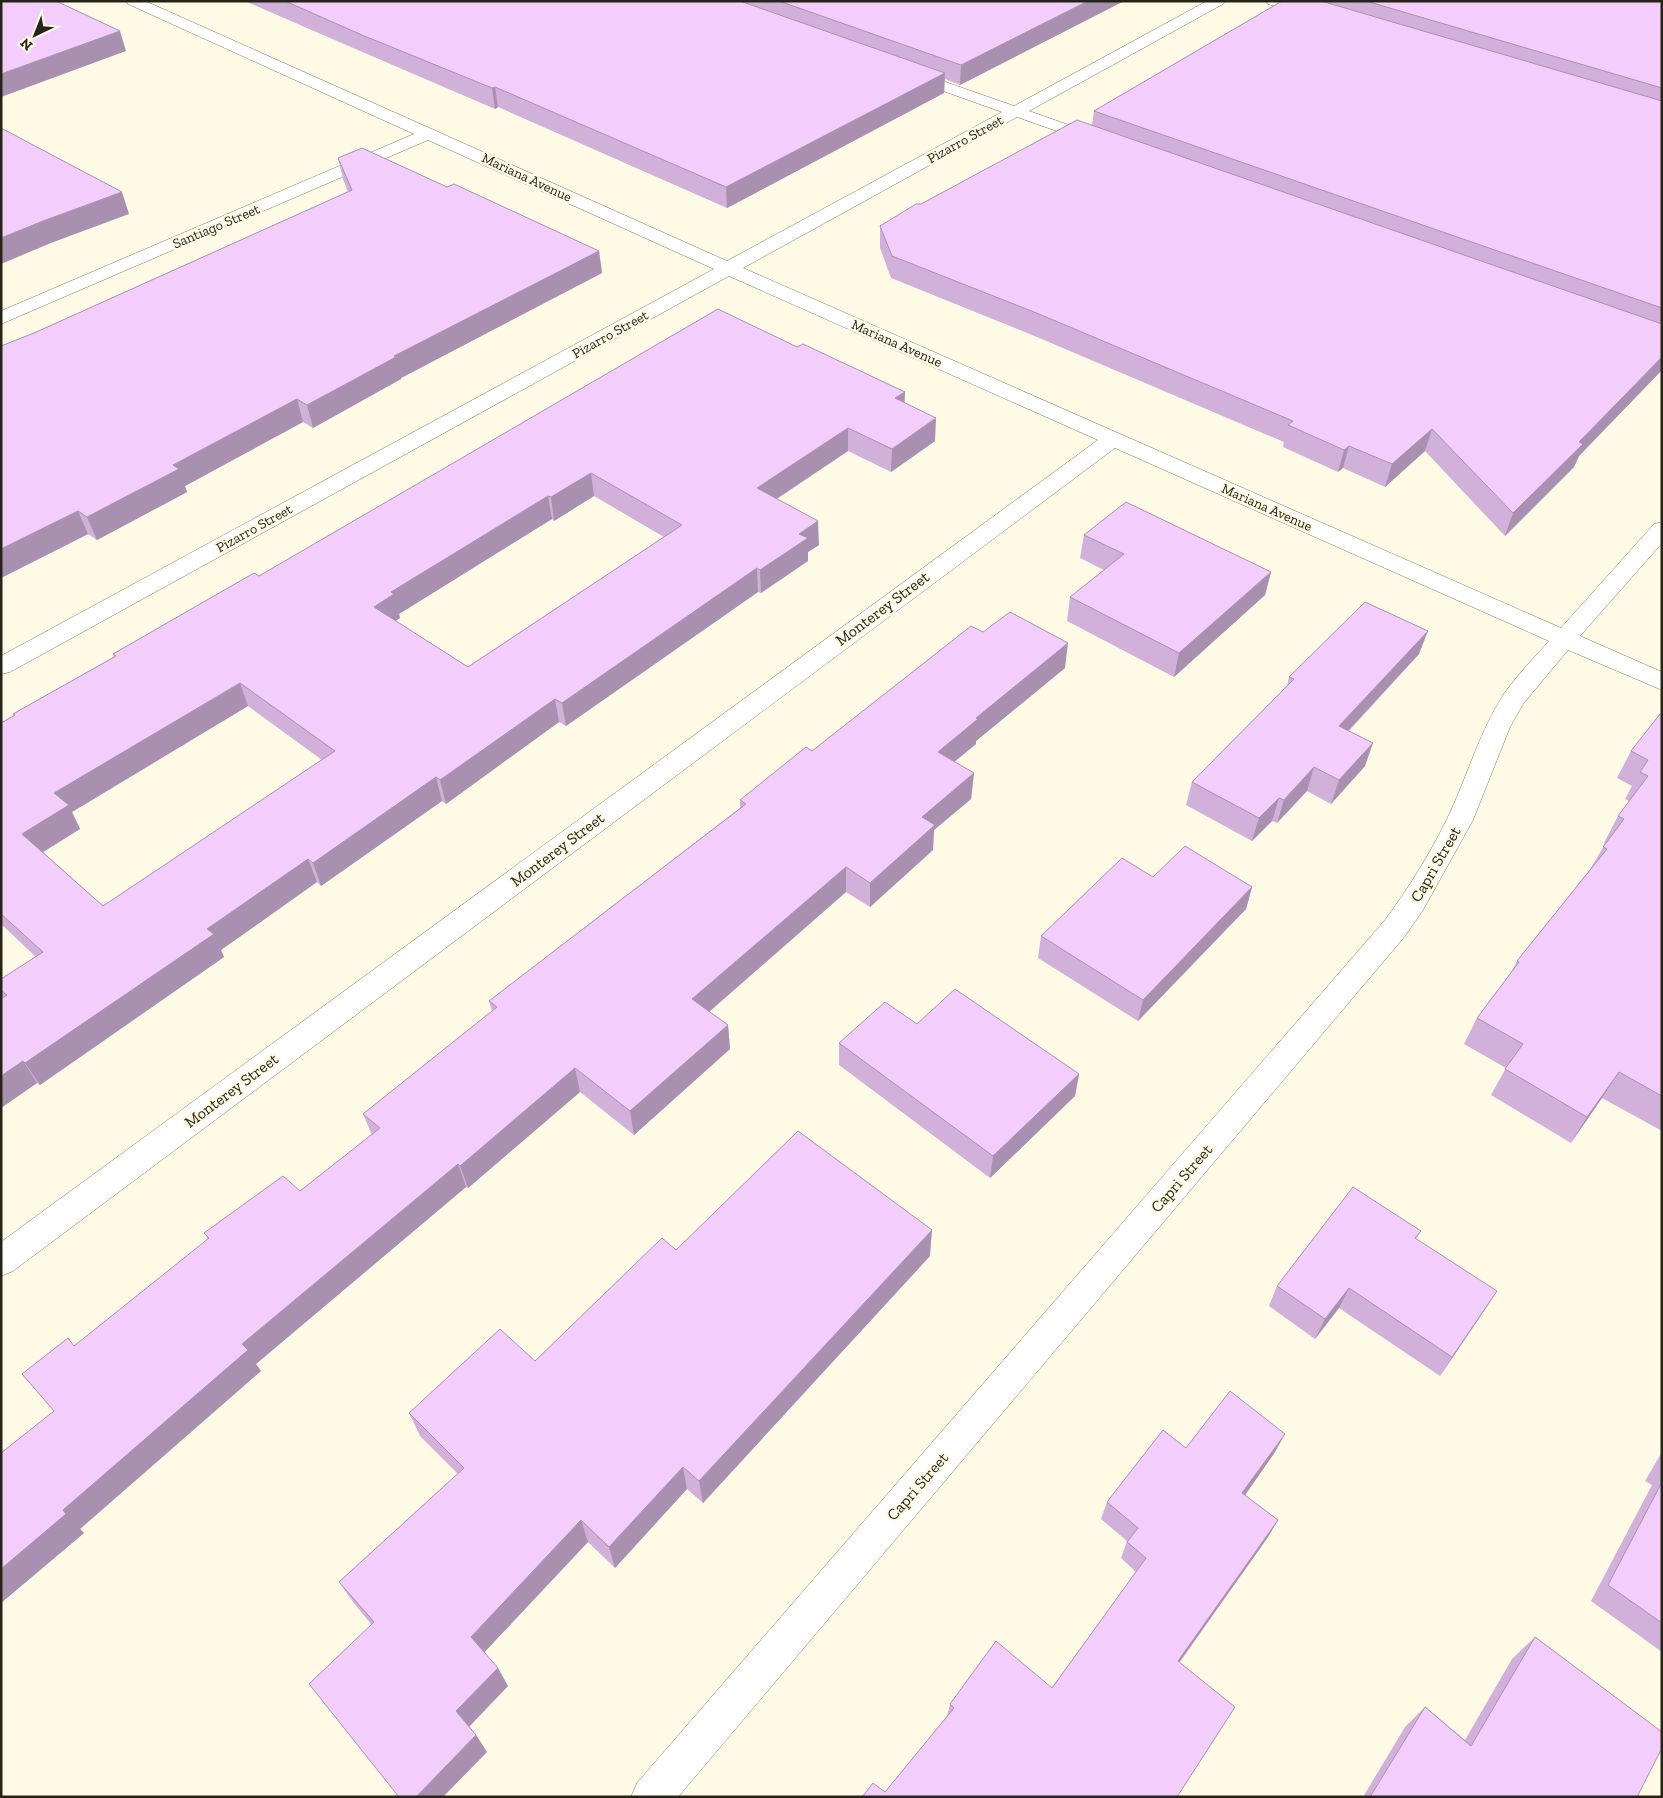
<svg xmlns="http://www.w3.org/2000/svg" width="1663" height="1798" viewBox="0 0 1663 1798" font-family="'Zilla Slab',serif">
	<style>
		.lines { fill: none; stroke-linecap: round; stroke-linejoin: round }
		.street-casing { stroke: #7f795a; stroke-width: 1 }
		.street { fill: #fff; fill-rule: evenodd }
		.wall { fill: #d1b0d9; fill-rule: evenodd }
		.shaded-wall { fill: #aa90b0 }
		.building { fill: #f3cdfc; stroke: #aa90b0; fill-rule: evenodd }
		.labels { text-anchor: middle; stroke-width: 5; stroke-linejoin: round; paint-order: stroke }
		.far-street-label { font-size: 14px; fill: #262417; stroke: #fefae6 }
		.street-label { font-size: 16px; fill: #262417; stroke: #fefae6 }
	</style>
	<rect width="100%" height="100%" fill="#fefae6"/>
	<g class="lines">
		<defs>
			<path id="street" d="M 126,1 L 145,1 L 727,261 L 1002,112 L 904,77 L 901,74 L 904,71 L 914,71 L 1014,106 L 1207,1 L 1225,1 L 1223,4 L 1029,111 L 1103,137 L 1105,140 L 1103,143 L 1091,143 L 1017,117 L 743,268 L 1561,628 L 1654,524 L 1662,522 L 1662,543 L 1580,636 L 1662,672 L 1662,690 L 1568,650 L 1523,704 L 1510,727 L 1473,820 L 1423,910 L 1405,936 L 678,1797 L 631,1797 L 637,1783 L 1385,920 C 1408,889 1430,854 1447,819 C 1467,778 1479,732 1504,694 C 1517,675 1534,658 1549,641 L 1115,448 L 13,1271 L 1,1276 L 1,1242 L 1098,440 L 729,276 L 10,672 L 1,674 L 1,656 L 714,269 L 428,140 L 1,324 L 1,311 L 414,134 L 128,4 Z
				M 1266,1 L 1289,1 L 1320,11 L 1322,14 L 1320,17 L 1315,18 L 1268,4 Z"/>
		</defs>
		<!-- street casing -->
		<use href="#street" class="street-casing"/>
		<!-- street -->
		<use href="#street" class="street"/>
	</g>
	<!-- wall -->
	<path class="wall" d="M 245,1 L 1124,1 L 960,85 L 945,79 L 944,93 L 727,208 L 498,107 L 495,109 L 367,54 Z
		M 1282,1 L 1662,1 L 1662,370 L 1579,456 L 1574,467 L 1505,536 L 1425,451 L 1385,487 L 1343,468 L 1338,472 L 1283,447 L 1284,442 L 1037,337 L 891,278 L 880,248 L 880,226 L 921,204 L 1092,125 L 1094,111 Z
		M 338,158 L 447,187 L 599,251 L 602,273 L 401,378 L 401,379 L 313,428 L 303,422 L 185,486 L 187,492 L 97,540 L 88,534 L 1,578 L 34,333 L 348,192 L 343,179 Z
		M 797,347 L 905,392 L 904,403 L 935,441 L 891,472 L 848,451 L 777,499 L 819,545 L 808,552 L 808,561 L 761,593 L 758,592 L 566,726 L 559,722 L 446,804 L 442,801 L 321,886 L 317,882 L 221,950 L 224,957 L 40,1085 L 37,1083 L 1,1108 L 1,999 L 3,998 L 1,995 L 1,979 L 36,957 L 1,924 L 1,723 L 14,716 L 13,714 L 114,657 L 113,654 L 259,576 ZM 594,496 L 664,537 L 468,667 L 395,621 L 400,618 L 399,614 L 552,519 L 554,521 ZM 248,706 L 322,760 L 103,906 L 43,852 L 80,829 L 72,812 Z
		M 1084,535 L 1271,572 L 1265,595 L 1174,677 L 1067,621 L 1070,597 L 1104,570 L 1080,558 Z
		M 983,632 L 1065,668 L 976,741 L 976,744 L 954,762 L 974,773 L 971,799 L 934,830 L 933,850 L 870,907 L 846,892 L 709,1012 L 728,1025 L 730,1049 L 634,1135 L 580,1092 L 468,1188 L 466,1187 L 256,1364 L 261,1371 L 80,1529 L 84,1533 L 1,1603 L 1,1453 L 54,1411 L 22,1374 L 74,1346 L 208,1240 L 204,1233 L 300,1191 L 372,1135 L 363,1114 L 492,1011 L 489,1001 L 740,808 L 740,800 L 812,751 Z
		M 1419,654 L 1349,731 L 1365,766 L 1331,804 L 1307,791 L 1277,823 L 1272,821 L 1252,841 L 1186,805 L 1192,782 L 1287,686 L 1289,677 Z
		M 1662,714 L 1662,1131 L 1602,1098 L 1571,1143 L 1491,1095 L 1506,1068 L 1464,1044 L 1477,1018 L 1511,973 L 1517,961 L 1591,868 L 1605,844 L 1604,843 L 1618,816 L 1629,801 L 1625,799 L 1632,786 L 1617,778 L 1631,751 Z
		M 1153,877 L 1252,887 L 1246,909 L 1138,1021 L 1038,958 L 1041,936 Z
		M 917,1024 L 1079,1074 L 1075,1096 L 990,1178 L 839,1065 L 839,1043 Z
		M 1421,1231 L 1416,1239 L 1484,1311 L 1440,1376 L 1339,1308 L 1315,1339 L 1269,1306 L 1277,1286 Z
		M 676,1250 L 930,1256 L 703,1503 L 687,1489 L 615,1568 L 588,1542 L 484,1652 L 508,1686 L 469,1726 L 476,1735 L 487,1752 L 371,1624 L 353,1602 L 339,1582 L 458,1474 L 420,1436 L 409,1413 L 535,1361 Z
		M 1186,1448 L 1275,1452 L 1245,1495 L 1278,1520 L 1268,1537 L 1180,1662 L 885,1792 L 947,1716 L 950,1704 L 1052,1688 L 1136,1572 L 1121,1558 L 1127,1541 L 1101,1519 L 1107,1502 Z
		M 1662,1452 L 1662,1652 L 1591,1601 L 1652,1485 L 1645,1481 Z
		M 1535,1637 L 1637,1797 L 1363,1797 L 1405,1727 L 1425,1707 L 1465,1740 L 1512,1659 Z"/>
	<!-- shaded-wall -->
	<path class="shaded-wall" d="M 1088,1 L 1124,1 L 960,85 L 961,65 Z
		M 120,31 L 126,51 L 1,97 L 1,74 Z
		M 945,73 L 944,93 L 727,208 L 726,187 Z
		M 495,87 L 498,107 L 495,109 L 492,88 Z
		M 122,192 L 129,214 L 51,243 L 1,264 L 1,238 L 43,221 Z
		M 599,251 L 602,273 L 401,378 L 401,379 L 313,428 L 307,405 L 394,356 Z
		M 1662,357 L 1662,370 L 1579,456 L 1574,467 L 1505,536 L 1513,513 L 1579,442 Z
		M 905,392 L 904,415 L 895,398 Z
		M 297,399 L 303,422 L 185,486 L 187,492 L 97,540 L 87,517 L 173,465 Z
		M 936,418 L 935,441 L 891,472 L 892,449 Z
		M 848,428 L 848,451 L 758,511 L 757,488 Z
		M 1432,429 L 1425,451 L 1385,487 L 1392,464 Z
		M 1349,446 L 1343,468 L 1338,472 L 1344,450 Z
		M 591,473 L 594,496 L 554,521 L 551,497 Z
		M 548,496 L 552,519 L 399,614 L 400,618 L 380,631 L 374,607 L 391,592 Z
		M 78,511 L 88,534 L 1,578 L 1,549 Z
		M 818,521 L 819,545 L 808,552 L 808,561 L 761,593 L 760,570 L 799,534 Z
		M 757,568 L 758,592 L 566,726 L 562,703 Z
		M 1271,572 L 1265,595 L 1174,677 L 1179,653 Z
		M 1428,631 L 1419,654 L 1331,749 L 1339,726 Z
		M 1068,643 L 1065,668 L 976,741 L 976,744 L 936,777 L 938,752 L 976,718 Z
		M 240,683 L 248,706 L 72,812 L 80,829 L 35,857 L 22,834 L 54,793 Z
		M 555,699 L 559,722 L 446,804 L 440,780 Z
		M 1373,743 L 1365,766 L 1331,804 L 1339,780 Z
		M 1314,767 L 1307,791 L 1277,823 L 1284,800 Z
		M 974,773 L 971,799 L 934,830 L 933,850 L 870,907 L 870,883 L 922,817 Z
		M 436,777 L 442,801 L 321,886 L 313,863 Z
		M 1279,798 L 1272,821 L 1252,841 L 1259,818 Z
		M 308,859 L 317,882 L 221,950 L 224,957 L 40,1085 L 25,1063 L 207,929 Z
		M 846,867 L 846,892 L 695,1024 L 692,999 Z
		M 1252,887 L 1246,909 L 1138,1021 L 1143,1000 Z
		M 728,1025 L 730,1049 L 634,1135 L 630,1111 Z
		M 23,1061 L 37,1083 L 1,1108 L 1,1076 Z
		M 575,1068 L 580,1092 L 468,1188 L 460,1166 Z
		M 1619,1072 L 1602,1098 L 1571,1143 L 1587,1117 Z
		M 1079,1074 L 1075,1096 L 990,1178 L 993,1156 Z
		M 458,1164 L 466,1187 L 256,1364 L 261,1371 L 80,1529 L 84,1533 L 1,1603 L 1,1569 L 63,1510 L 242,1344 Z
		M 932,1230 L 930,1256 L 703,1503 L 699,1481 Z
		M 1349,1288 L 1339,1308 L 1315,1339 L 1325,1319 Z
		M 1497,1291 L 1484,1311 L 1440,1376 L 1452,1357 Z
		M 1285,1434 L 1275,1452 L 1234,1511 L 1242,1493 Z
		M 683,1467 L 687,1489 L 615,1568 L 609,1547 Z
		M 581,1520 L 588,1542 L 481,1656 L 471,1637 Z
		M 1278,1520 L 1268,1537 L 1170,1675 L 1178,1661 Z
		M 498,1668 L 508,1686 L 467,1729 L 456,1711 Z
		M 476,1735 L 487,1752 L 443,1797 L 416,1797 Z"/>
	<!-- building -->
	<path class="building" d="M 1,1 L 56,1 L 120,31 L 1,74 Z
		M 285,1 L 740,1 L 945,73 L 726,187 L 495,87 L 492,88 L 362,35 Z
		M 779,1 L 1088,1 L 961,65 Z
		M 1282,1 L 1321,1 L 1662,101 L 1662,308 L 1094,111 Z
		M 1366,1 L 1662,1 L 1662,88 Z
		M 1077,120 L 1662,324 L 1662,357 L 1579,442 L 1583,444 L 1513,513 L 1432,429 L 1392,464 L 1349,446 L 1344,450 L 1288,425 L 1293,421 L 1039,314 L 892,256 L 880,226 L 916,204 L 921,204 Z
		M 1,128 L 122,192 L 43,221 L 1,238 Z
		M 362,148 L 447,187 L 454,184 L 599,251 L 394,356 L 396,357 L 307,405 L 297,399 L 173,465 L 179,469 L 87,517 L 78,511 L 1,549 L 1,346 L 34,333 L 352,190 L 338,158 Z
		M 718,309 L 797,347 L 803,344 L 905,392 L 895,398 L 936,418 L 892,449 L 848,428 L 757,488 L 818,521 L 799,534 L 808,538 L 760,570 L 757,568 L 562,703 L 555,699 L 440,780 L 436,777 L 313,863 L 308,859 L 207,929 L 214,934 L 25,1063 L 23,1061 L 1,1076 L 1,999 L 7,995 L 1,990 L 1,979 L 43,952 L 1,914 L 1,723 L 15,715 L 13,714 L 116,656 L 113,654 L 254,573 L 259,576 ZM 591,473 L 682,525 L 468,667 L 374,607 L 394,594 L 391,592 L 548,496 L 551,497 ZM 240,683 L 335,751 L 103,906 L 22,834 L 69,805 L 54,793 Z
		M 1126,502 L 1271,572 L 1179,653 L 1070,597 L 1124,554 L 1084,535 Z
		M 1365,602 L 1428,631 L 1339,726 L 1373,743 L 1339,780 L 1314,767 L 1284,800 L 1279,798 L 1259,818 L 1192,782 L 1294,679 L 1289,677 Z
		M 1010,612 L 1068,643 L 976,718 L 978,719 L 938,752 L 974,773 L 922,817 L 935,825 L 870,883 L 846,867 L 692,999 L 728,1025 L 630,1111 L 575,1068 L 460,1166 L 458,1164 L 242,1344 L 248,1350 L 63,1510 L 66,1514 L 1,1569 L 1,1453 L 54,1411 L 22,1374 L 68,1338 L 74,1346 L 209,1238 L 204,1233 L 283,1176 L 300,1191 L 380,1128 L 363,1114 L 497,1007 L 489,1001 L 746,804 L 740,800 L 806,747 L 812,751 L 971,626 L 983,632 Z
		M 1660,714 L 1662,714 L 1662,1096 L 1619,1072 L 1587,1117 L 1505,1069 L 1523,1044 L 1477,1018 L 1519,962 L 1517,961 L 1607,849 L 1603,847 L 1624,819 L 1618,816 L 1648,776 L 1640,772 L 1648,760 L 1631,751 Z
		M 1185,846 L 1252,887 L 1143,1000 L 1041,936 L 1122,858 L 1153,877 Z
		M 955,989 L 1079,1074 L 993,1156 L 839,1043 L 885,1002 L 917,1024 Z
		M 798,1131 L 932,1230 L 699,1481 L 683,1467 L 609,1547 L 581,1520 L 471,1637 L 498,1668 L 456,1711 L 476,1735 L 416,1797 L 399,1797 L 309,1684 L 374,1622 L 339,1582 L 464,1468 L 409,1413 L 500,1329 L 535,1361 L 662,1238 L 676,1250 Z
		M 1353,1187 L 1421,1231 L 1415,1238 L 1497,1291 L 1452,1357 L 1349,1288 L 1325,1319 L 1277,1286 Z
		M 1230,1391 L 1285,1434 L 1242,1493 L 1278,1520 L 1178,1661 L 1235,1707 L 1177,1797 L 862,1797 L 873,1783 L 885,1792 L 954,1708 L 950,1704 L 996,1641 L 1052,1688 L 1146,1558 L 1127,1542 L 1138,1528 L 1107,1502 L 1163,1430 L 1186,1448 Z
		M 1662,1482 L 1662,1623 L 1608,1585 Z
		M 1535,1637 L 1662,1732 L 1662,1748 L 1637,1797 L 1370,1797 L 1425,1707 L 1471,1746 Z"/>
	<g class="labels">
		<!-- far-street labels -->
		<g class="far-street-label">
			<text transform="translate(965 139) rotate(-29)" y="5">Pizarro Street</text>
			<text transform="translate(527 177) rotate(25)" y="5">Mariana Avenue</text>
			<text transform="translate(216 226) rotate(-23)" y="5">Santiago Street</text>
			<text transform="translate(610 334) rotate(-29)" y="5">Pizarro Street</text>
			<text transform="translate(897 343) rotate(24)" y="5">Mariana Avenue</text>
			<text transform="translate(1267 507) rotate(24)" y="5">Mariana Avenue</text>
			<text transform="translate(254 528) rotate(-29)" y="5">Pizarro Street</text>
		</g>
		<!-- street labels -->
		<g class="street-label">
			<text transform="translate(882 608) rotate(-37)" y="6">Monterey Street</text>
			<text transform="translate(557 849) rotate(-37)" y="6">Monterey Street</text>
			<text transform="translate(1435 864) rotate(-60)" y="6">Capri Street</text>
			<text transform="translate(231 1090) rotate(-37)" y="6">Monterey Street</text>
			<text transform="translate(1181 1178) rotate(-49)" y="6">Capri Street</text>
			<text transform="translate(917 1486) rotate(-49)" y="6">Capri Street</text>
		</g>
	</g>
	<!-- border -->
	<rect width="1663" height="1798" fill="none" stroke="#262417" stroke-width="5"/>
	<!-- north arrow -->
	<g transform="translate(35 35) rotate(223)" stroke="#fefae6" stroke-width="4" paint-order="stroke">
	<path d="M0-4L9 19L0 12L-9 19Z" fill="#262417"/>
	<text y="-8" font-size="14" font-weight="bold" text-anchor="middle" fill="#262417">N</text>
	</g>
</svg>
